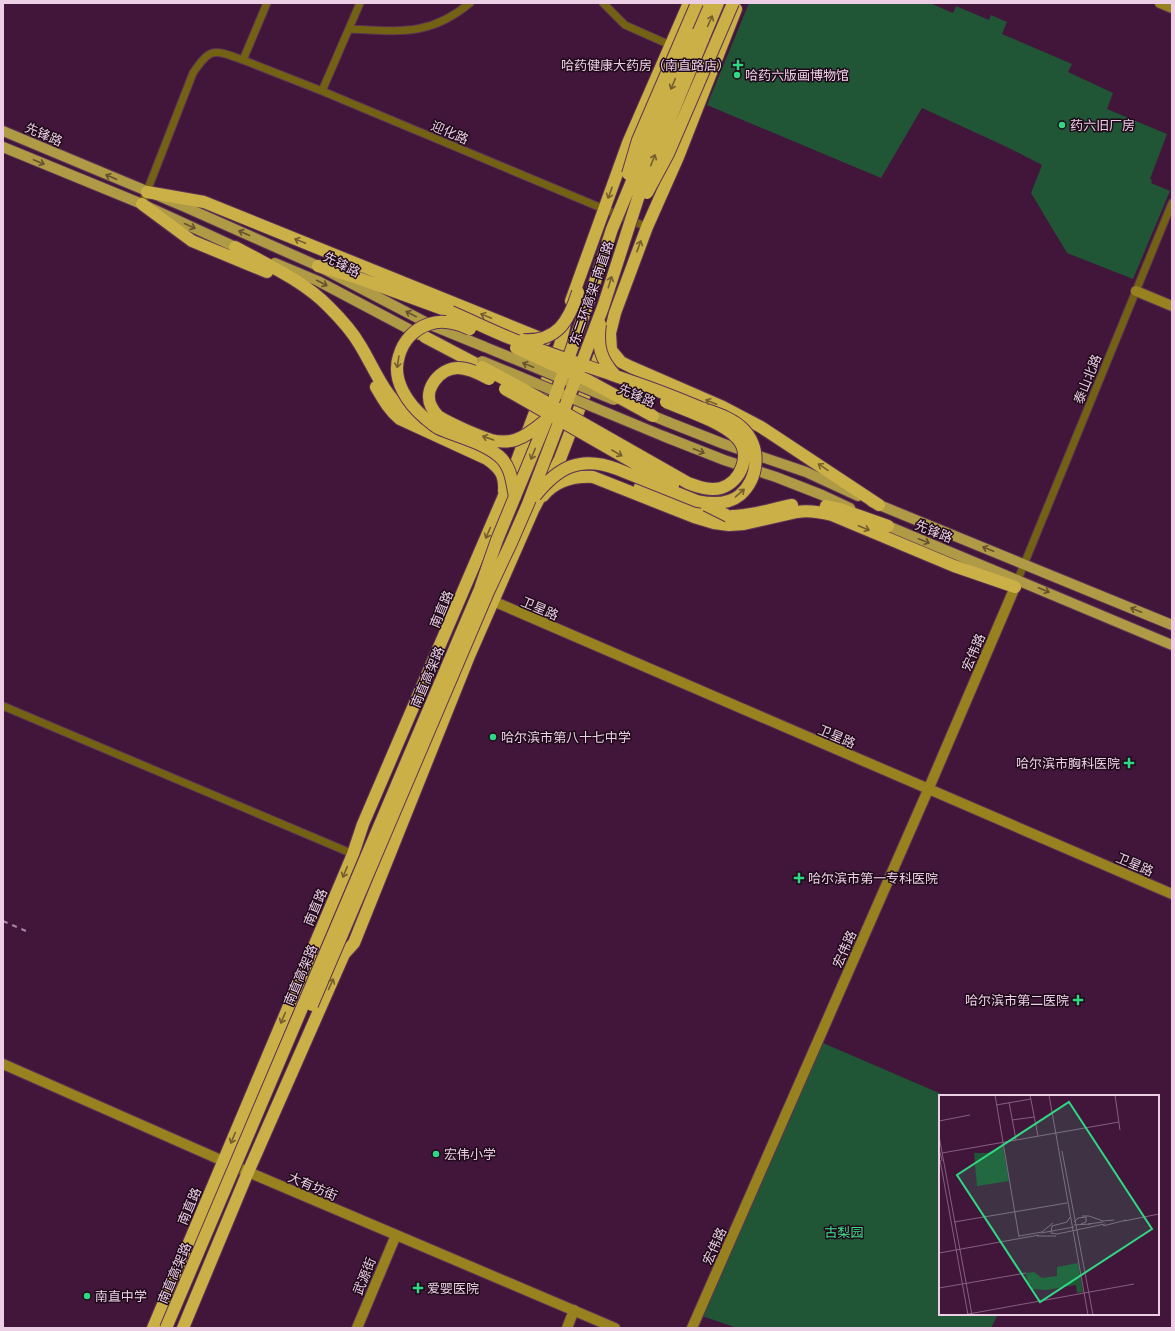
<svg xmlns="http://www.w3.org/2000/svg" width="1175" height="1331" viewBox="0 0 1175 1331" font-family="Barlow,'Noto Sans SC',sans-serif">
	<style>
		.green { fill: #205536 }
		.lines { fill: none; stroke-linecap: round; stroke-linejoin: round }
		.street-casing { stroke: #5d3455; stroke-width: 9 }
		.secondary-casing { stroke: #5d3455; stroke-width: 12 }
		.primary-casing { stroke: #5d3455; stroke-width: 12 }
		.highway-casing { stroke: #5d3455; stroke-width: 14 }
		.street { stroke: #736213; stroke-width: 7 }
		.secondary { stroke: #98811f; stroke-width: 10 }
		.primary { stroke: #af9a46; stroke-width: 10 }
		.highway { stroke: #cab047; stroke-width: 12 }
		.rail { stroke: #a885a0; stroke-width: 2; stroke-dasharray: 5 5; stroke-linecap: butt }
		.primary-bridge-casing { stroke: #5d3455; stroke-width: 12; stroke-linecap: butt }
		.highway-bridge-casing { stroke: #5d3455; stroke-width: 14; stroke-linecap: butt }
		.primary-bridge { stroke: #af9a46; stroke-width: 10 }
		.highway-bridge { stroke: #cab047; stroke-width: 12 }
		.oneway { stroke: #745d30 }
		.oneway2 { stroke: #665230 }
		.poi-dot { fill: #2fd883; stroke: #1e0a1a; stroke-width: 1.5 }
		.labels { text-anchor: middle; stroke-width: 3; stroke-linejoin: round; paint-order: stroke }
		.poi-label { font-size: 13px; fill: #eccfe4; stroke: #1e0a1a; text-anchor: start }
		.street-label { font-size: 13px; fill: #eccfe4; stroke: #1e0a1a }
		.park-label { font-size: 13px; fill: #3be08b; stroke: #1e0a1a }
		.inset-road { fill: none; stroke: #86607e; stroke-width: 1 }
		.view { fill: #2fd883; fill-opacity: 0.15; stroke: #2fd883; stroke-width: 2 }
		.inset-edge { fill: none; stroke: #eccfe4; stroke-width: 2 }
	</style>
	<rect width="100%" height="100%" fill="#42163a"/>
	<!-- green -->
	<path class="green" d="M 749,3 L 930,3 L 953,13 L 956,6 L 989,20 L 991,15 L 1007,22 L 1002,34 L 1072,64 L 1068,72 L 1113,93 L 1107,109 L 1167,134 L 1150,179 L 1152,180 L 1151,183 L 1170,191 L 1133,279 L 1067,253 L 1031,193 L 1042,165 L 1009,148 L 922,108 L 881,178 L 707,105 Z
		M 823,1043 L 946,1096 L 940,1096 L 940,1314 L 998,1314 L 991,1328 L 737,1328 L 702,1316 Z"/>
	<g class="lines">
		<defs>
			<path id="street" d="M 603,3 L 625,25 L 670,45
				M 349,29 C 399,31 429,37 470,3
				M 243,60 L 322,91 L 647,227
				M 322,91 L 360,3
				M 142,204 L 193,73 C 211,46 215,50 243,60 L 267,3
				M 1018,579 L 1172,203
				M 3,706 L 353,854"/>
			<path id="secondary" d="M 1160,3 L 1172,8
				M 1136,291 L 1172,306
				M 493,601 L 1172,894
				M 3,1064 L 248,1172 L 615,1328
				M 357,1328 L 396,1235
				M 567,1328 L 574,1310
				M 692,1328 L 928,790 L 1018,580"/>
			<path id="primary" d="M 3,131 L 185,207 L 318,266 L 431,325 L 485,347
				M 3,147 L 142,204 L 242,250
				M 275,263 L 318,281 L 420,335
				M 668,422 L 724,444 L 806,472 L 858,496
				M 663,436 L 724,460 L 776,477 L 822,495 L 850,508
				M 872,502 L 1172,625
				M 881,523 L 1172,645"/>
			<path id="highway" d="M 736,9 L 678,157 L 647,227 L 615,313 L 610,333 L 611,350 L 621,362 L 631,367 L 723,407 L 761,427 L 879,505
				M 693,35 L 707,3
				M 703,39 L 718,3
				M 147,192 L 204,202 L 545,340
				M 142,204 L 192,241 L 267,272
				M 235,247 C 266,264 304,281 329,307 C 340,318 352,331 360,345 C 373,366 383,393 403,410 C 411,417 421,420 430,424
				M 318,266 L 358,278 L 451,312
				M 571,301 L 628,143 L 689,3
				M 425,337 L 482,367
				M 376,387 C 383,399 389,410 400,419 L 487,459 C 500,468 505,475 504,491
				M 640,487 C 666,497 702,515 728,516 C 749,517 771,509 792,505
				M 543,496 C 556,480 574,476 593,477 L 694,517 L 714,523 L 729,525 L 744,524 L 797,512 C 809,510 820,512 832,515 L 954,566 L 1015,587
				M 826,506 L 840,509 L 888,526
				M 153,1328 L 353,854 L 363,824 L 503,498 L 560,345 L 566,319
				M 183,1328 L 248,1172 L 344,954 L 354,943 L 469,656 L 533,510 L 560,459 L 599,357 L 611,350"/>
		</defs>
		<!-- street casing -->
		<use href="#street" class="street-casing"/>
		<!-- secondary casing -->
		<use href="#secondary" class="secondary-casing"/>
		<!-- primary casing -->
		<use href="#primary" class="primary-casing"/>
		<!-- highway casing -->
		<use href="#highway" class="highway-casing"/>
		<!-- street -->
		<use href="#street" class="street"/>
		<!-- secondary -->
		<use href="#secondary" class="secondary"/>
		<!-- primary -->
		<use href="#primary" class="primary"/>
		<!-- highway -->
		<use href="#highway" class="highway"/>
		<!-- rail -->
		<path class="rail" d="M 3,921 L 26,931"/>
		<defs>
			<path id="primary-bridge" d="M 485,347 L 614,400
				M 482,361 L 663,436
				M 646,413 L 668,422"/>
			<path id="highway-bridge" d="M 628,174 L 638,140 L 697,3
				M 647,193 L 668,154 L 733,3
				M 451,312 C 472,321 492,331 512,339 C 551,355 591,367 630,381 C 654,389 677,398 701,408 C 715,413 733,418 744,430 C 761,448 759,478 740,495 C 728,505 711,504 697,501 L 617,469 C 580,455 558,467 535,496
				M 600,324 C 597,345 600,359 615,375
				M 470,329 C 457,323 443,319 429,324 C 414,329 403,341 399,356 C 391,380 408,404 426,419 C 430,422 434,426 438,428 C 458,437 482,442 499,456 C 511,466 512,482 515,497
				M 523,340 C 557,342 569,321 578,292
				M 516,348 L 589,381 L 653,416
				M 482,367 L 521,388 L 688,483 C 699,487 710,491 721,488 C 741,482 752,454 737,438 C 724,423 685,410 666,402
				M 489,379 C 480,374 469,368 458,368 C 440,368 423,389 431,406 C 433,410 436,414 438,416 C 448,423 479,436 491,440 C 498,442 509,442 515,440 C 527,436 536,428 546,420
				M 505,389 L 673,485
				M 706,505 L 728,516
				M 312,1005 L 488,592 L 511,543 L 528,504 L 603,307 L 640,192 L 703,39
				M 166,1328 L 480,589 L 497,540 L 547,419 L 588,303 L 612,229 L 693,35"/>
		</defs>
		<!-- primary-bridge casing -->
		<use href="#primary-bridge" class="primary-bridge-casing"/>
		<!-- highway-bridge casing -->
		<use href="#highway-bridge" class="highway-bridge-casing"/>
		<!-- primary-bridge -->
		<use href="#primary-bridge" class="primary-bridge"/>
		<!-- highway-bridge -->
		<use href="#highway-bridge" class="highway-bridge"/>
	</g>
	<!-- one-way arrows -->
	<defs><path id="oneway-shaft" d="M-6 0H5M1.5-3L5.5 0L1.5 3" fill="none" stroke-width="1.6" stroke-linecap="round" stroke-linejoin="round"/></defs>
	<g class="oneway">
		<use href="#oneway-shaft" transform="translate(710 21) rotate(-66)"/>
		<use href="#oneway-shaft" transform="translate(673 84) rotate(113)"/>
		<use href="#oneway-shaft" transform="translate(653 160) rotate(-68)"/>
		<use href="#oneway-shaft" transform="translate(610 193) rotate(110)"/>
		<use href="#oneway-shaft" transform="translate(300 241) rotate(-158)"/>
		<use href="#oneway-shaft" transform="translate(639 246) rotate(-70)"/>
		<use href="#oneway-shaft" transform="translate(610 282) rotate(-73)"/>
		<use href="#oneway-shaft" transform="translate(486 316) rotate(-158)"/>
		<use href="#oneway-shaft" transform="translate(398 362) rotate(99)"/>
		<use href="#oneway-shaft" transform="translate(711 402) rotate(-158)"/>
		<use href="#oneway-shaft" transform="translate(488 438) rotate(-161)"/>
		<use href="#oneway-shaft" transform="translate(617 453) rotate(30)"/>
		<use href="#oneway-shaft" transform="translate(533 454) rotate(112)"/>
		<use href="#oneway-shaft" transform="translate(823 467) rotate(-146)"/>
		<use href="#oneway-shaft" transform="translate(740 493) rotate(-41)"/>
		<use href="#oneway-shaft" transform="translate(864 528) rotate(23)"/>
		<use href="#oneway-shaft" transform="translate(488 533) rotate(113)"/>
		<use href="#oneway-shaft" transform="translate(345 872) rotate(113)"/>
		<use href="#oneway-shaft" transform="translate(331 984) rotate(-66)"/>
		<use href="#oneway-shaft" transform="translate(283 1018) rotate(113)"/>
		<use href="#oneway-shaft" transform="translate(233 1138) rotate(113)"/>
	</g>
	<g class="oneway2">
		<use href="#oneway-shaft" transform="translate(39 162) rotate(23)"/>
		<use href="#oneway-shaft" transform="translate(111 177) rotate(-157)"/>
		<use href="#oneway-shaft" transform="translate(190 226) rotate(25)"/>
		<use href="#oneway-shaft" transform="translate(244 233) rotate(-156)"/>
		<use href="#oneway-shaft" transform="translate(322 283) rotate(27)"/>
		<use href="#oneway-shaft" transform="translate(411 314) rotate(-153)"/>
		<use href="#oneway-shaft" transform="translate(528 365) rotate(-158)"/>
		<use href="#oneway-shaft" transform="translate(699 451) rotate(22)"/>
		<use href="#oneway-shaft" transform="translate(924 541) rotate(22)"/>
		<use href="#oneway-shaft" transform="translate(988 549) rotate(-158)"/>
		<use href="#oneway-shaft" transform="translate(1044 590) rotate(23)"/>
		<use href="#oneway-shaft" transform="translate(1136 610) rotate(-158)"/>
	</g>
	<!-- markers -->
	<g class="poi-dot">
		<path d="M736 59h4v4h4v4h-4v4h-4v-4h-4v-4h4z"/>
		<circle cx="737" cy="75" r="4"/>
		<circle cx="1062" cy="125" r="4"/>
		<circle cx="493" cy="737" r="4"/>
		<path d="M1127 757h4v4h4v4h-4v4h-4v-4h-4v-4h4z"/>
		<path d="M797 872h4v4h4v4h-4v4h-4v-4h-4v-4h4z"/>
		<path d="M1076 994h4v4h4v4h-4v4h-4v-4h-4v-4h4z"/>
		<circle cx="436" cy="1154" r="4"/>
		<path d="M416 1282h4v4h4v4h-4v4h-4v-4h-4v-4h4z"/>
		<circle cx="87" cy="1296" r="4"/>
	</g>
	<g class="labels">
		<!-- poi labels -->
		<g class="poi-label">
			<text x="730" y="70" text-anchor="end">哈药健康大药房（南直路店）</text>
			<text x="745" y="80">哈药六版画博物馆</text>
			<text x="1070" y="130">药六旧厂房</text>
			<text x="501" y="742">哈尔滨市第八十七中学</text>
			<text x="1120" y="768" text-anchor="end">哈尔滨市胸科医院</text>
			<text x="808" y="883">哈尔滨市第一专科医院</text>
			<text x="1069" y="1005" text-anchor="end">哈尔滨市第二医院</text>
			<text x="444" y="1159">宏伟小学</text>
			<text x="427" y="1293">爱婴医院</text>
			<text x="95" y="1301">南直中学</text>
		</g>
		<!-- street labels -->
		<g class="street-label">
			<text transform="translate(450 132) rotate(23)" y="5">迎化路</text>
			<text transform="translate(44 134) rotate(23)" y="5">先锋路</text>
			<text transform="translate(342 264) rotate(27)" y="5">先锋路</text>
			<text transform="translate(591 293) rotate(-71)" y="5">东二环高架-南直路</text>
			<text transform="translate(1087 379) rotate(-68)" y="5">泰山北路</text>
			<text transform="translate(637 395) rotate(23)" y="5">先锋路</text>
			<text transform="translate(934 531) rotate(22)" y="5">先锋路</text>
			<text transform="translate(540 608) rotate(23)" y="5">卫星路</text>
			<text transform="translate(441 609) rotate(-67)" y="5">南直路</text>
			<text transform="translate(973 652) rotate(-67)" y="5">宏伟路</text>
			<text transform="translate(427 677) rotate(-67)" y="5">南直高架路</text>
			<text transform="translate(837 736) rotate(23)" y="5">卫星路</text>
			<text transform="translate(1135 864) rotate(23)" y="5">卫星路</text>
			<text transform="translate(315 907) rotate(-67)" y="5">南直路</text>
			<text transform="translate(844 949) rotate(-66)" y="5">宏伟路</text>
			<text transform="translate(300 975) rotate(-67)" y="5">南直高架路</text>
			<text transform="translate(313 1186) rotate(23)" y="5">大有坊街</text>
			<text transform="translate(189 1206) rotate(-67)" y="5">南直路</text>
			<text transform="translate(714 1246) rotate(-66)" y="5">宏伟路</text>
			<text transform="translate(174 1273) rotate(-67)" y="5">南直高架路</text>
			<text transform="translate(364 1276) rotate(-68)" y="5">武源街</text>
		</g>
		<!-- park labels -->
		<g class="park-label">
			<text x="844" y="1237">古梨园</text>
		</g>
	</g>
	<!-- overview -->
	<g transform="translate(939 1095)">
		<rect width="220" height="220" fill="#42163a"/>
		<path d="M 64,52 L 70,86 L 38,91 L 35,58 L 48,58 ZM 139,168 L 144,197 L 138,198 L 137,190 L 107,195 L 93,194 L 92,189 L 89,189 L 87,178 L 95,177 L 103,183 L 118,181 L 118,172 Z" fill="#205536"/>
		<path class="inset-road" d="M 56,0 L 80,142M 91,0 L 99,41M 110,0 L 149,220M 176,0 L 181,35M 70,7 L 77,45M 57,10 L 92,4M 73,25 L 95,22M 0,26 L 31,20M 0,41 L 33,220M 0,53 L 3,66M 123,56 L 154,220M 3,58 L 180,27M 1,65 L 29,220M 143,121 L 150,121 L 164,126 L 175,125M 131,122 L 128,127 L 113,131 L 112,138 L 118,139 L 166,129M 185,126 L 220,119M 15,127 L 128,108M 135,127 L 139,123 L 147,122 L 147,127 L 142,129M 149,129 L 164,127M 135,130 L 152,129M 164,131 L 187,125M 102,138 L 135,132M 80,141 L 103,137 L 114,128M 98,141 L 117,141M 0,158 L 100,140M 0,193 L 87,178M 24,220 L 195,189"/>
		<path class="view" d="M 130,7 L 213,134 L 101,207 L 18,80 Z"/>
		<rect width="220" height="220" class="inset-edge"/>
	</g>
	<!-- border -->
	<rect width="1175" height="1331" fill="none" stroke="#eccfe4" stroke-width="8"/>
</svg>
